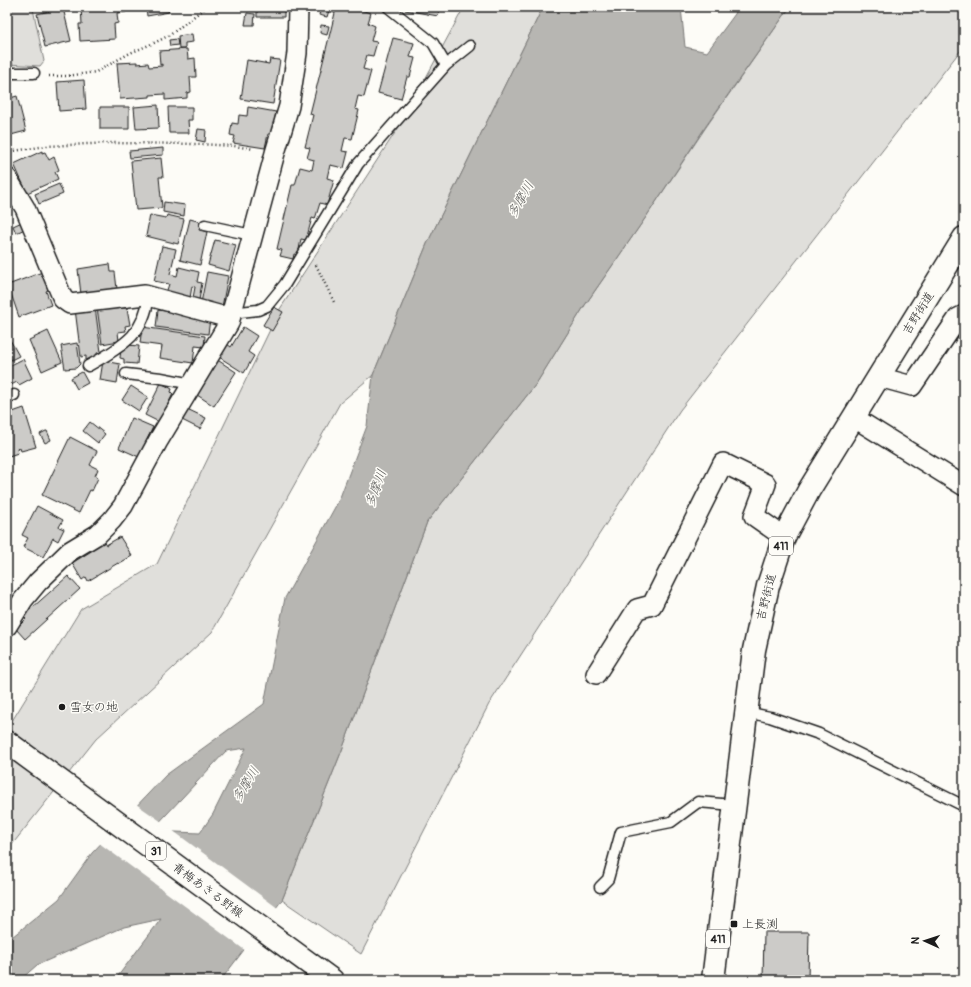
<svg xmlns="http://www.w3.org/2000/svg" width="971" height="987" viewBox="0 0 971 987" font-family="Pangolin,'Klee One',sans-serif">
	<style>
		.green { fill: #e0dfdb; stroke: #7e7e7c }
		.water { fill: #b7b6b2; stroke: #797876; fill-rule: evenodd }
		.pier { fill: #fdfcf7 }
		.building { fill: #cccbc8; stroke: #1c1c1c }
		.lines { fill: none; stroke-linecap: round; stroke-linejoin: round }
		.lane-casing { stroke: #1c1c1c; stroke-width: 13 }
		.street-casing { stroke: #1c1c1c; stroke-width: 22 }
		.primary-casing { stroke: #1c1c1c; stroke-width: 25 }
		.highway-casing { stroke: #1c1c1c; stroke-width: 25 }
		.path { stroke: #1c1c1c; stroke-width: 2.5; stroke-dasharray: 1 3; stroke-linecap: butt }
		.lane { stroke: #fdfcf7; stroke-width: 10 }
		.street { stroke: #fdfcf7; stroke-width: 19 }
		.primary { stroke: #fdfcf7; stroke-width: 22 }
		.highway { stroke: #fdfcf7; stroke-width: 22 }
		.poi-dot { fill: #1c1c1c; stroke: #fdfcf7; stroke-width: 1.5 }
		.labels { text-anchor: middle; stroke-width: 3; stroke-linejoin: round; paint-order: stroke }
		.shield { fill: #fdfcf7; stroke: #605f5e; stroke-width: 1 }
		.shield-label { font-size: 11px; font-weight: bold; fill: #1c1c1c }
		.street-label { font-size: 12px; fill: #1c1c1c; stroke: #fdfcf7 }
		.poi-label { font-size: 12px; fill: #1c1c1c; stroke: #fdfcf7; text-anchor: start }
		.water-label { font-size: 13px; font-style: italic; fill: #5a5a58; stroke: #fdfcf7 }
	</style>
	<rect width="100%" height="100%" fill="#fdfcf7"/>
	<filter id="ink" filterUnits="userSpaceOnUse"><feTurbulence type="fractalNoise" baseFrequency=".025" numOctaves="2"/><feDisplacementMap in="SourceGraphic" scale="8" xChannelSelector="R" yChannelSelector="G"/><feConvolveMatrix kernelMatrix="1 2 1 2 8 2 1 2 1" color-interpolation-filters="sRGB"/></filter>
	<g filter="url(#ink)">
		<!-- green -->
		<path class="green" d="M 7,7 L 43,7 L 33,9 L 44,61 L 40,66 L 7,64 Z
			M 464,7 L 543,7 L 427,244 L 373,375 L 340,403 L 212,632 L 96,739 L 7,851 L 7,729 L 81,609 L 157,564 L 280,309 L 402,122 Z
			M 790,7 L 964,7 L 964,46 L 680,410 L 489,704 L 361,954 L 282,900 L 342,750 L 427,522 L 536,384 L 585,305 L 646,217 L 706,127 Z"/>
		<!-- water -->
		<path class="water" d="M 543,7 L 681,7 L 685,47 L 707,52 L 735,14 L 738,7 L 790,7 L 706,126 L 646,217 L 585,305 L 536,384 L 427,522 L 342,750 L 282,900 L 221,980 L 115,980 L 161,919 L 124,927 L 37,965 L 20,980 L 7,980 L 7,941 L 59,899 L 92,853 L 166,775 L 264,704 L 285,598 L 339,500 L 367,426 L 373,375 L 427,244 ZM 246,748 L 213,814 L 200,833 L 151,831 L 226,751 Z"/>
		<!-- pier -->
		<path class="pier" d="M 136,804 L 162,822 L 155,830 L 172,830 L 279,909 L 246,951 L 99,843 Z"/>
		<!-- building -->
		<path class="building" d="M 81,7 L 126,7 L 126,12 L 117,13 L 118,23 L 114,24 L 115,39 L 80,41 L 79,24 L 82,24 Z
			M 146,7 L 168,7 L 169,12 L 147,16 Z
			M 257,7 L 284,7 L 284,17 L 257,17 Z
			M 321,7 L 330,7 L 327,17 L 319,15 Z
			M 333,7 L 361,7 L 360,10 L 371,13 L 368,23 L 375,26 L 371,41 L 377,42 L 373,56 L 367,55 L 363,69 L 371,71 L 364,97 L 358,96 L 355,109 L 359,110 L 352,139 L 345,138 L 342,151 L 348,152 L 344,168 L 330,165 L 327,178 L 334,180 L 327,205 L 320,203 L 315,219 L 312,218 L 306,240 L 301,239 L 298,255 L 294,254 L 293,259 L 280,256 L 282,250 L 277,249 L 292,185 L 295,185 L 300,167 L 312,170 L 314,160 L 307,158 L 310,148 L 305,147 L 313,115 L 310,114 L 335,13 L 332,12 Z
			M 406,7 L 440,7 L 438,16 L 405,10 Z
			M 63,8 L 71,41 L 45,47 L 37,14 Z
			M 247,13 L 255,14 L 254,25 L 245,25 Z
			M 321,25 L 329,26 L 327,35 L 320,33 Z
			M 192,34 L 193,42 L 185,43 L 185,49 L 179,49 L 178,36 Z
			M 393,38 L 414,43 L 410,57 L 415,58 L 410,77 L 407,77 L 401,99 L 378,93 Z
			M 177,39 L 178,45 L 170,46 L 169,40 Z
			M 187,49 L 188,59 L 195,58 L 196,77 L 190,77 L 191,92 L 187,93 L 187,98 L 165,100 L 165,94 L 150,95 L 150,97 L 120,99 L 117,63 L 137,62 L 137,64 L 148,63 L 149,67 L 162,66 L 162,64 L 160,65 L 159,51 Z
			M 270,59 L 280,60 L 273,104 L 241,99 L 247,60 L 269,64 Z
			M 84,80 L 86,109 L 59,111 L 57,82 Z
			M 17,96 L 26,131 L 7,136 L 7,99 Z
			M 158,105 L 159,128 L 136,129 L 134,107 Z
			M 100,107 L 129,107 L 129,129 L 100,129 Z
			M 168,107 L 192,107 L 192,120 L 188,120 L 189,133 L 169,133 Z
			M 248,107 L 276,112 L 272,134 L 268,134 L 265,148 L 233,143 L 235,136 L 230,135 L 232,123 L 238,124 L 239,115 L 247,116 Z
			M 198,129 L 206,130 L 205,142 L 196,140 Z
			M 163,148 L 163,155 L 130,158 L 129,151 Z
			M 42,151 L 42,153 L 45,152 L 49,160 L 54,157 L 59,170 L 55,172 L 58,179 L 27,193 L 14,164 Z
			M 161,158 L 163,177 L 159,177 L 162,208 L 136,210 L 131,161 Z
			M 59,184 L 63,194 L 39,204 L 35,194 Z
			M 164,202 L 185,205 L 184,216 L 163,212 Z
			M 150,215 L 166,218 L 167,215 L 184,219 L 178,244 L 146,236 Z
			M 190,219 L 201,222 L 199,230 L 207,232 L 200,265 L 180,260 Z
			M 24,221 L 27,228 L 16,233 L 13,226 Z
			M 215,240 L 236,245 L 229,271 L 208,265 Z
			M 162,246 L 176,249 L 170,274 L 177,276 L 179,267 L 199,272 L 197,282 L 202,283 L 199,300 L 193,298 L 195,287 L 192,286 L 190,298 L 166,293 L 169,284 L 154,281 Z
			M 110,264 L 111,272 L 115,272 L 117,289 L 81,294 L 78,269 Z
			M 45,271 L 50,289 L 46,291 L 51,305 L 19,317 L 8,285 Z
			M 207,272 L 228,276 L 222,307 L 201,303 Z
			M 121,303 L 122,308 L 127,308 L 130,325 L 125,326 L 126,331 L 118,332 L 119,341 L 102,344 L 97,307 Z
			M 95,307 L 101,352 L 97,353 L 97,356 L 90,360 L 86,361 L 86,356 L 81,357 L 75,309 Z
			M 274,307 L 283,312 L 272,331 L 263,325 Z
			M 158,310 L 192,315 L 210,319 L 208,334 L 156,327 Z
			M 142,327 L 205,336 L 204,347 L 195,346 L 193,363 L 160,358 L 162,346 L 140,343 Z
			M 243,327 L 257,336 L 248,352 L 254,356 L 244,373 L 219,357 L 227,344 L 231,347 Z
			M 48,331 L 62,362 L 42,371 L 29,340 Z
			M 9,338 L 19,356 L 7,362 L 7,339 Z
			M 77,343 L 80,364 L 76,368 L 65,369 L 61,346 Z
			M 127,345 L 139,346 L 137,364 L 124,363 L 124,359 L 120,358 L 121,349 L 126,349 Z
			M 23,359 L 32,378 L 19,385 L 17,382 L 7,387 L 7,367 Z
			M 216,359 L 236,372 L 214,406 L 194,393 Z
			M 103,361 L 120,364 L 117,383 L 100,380 Z
			M 82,372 L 88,383 L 77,389 L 71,378 Z
			M 161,383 L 172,389 L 171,392 L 173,394 L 159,422 L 145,415 Z
			M 131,386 L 148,397 L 139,411 L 122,400 Z
			M 24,408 L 36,447 L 21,451 L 20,448 L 17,449 L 18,453 L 9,456 L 7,449 L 7,414 Z
			M 185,408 L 206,418 L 200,429 L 180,419 Z
			M 132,418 L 153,427 L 139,457 L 119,448 Z
			M 90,422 L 105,434 L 98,443 L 83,431 Z
			M 46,431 L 47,431 L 51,440 L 45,443 L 40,434 Z
			M 70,437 L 97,451 L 90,465 L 98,469 L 95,476 L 98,478 L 92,491 L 90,490 L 79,513 L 42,495 Z
			M 37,506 L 63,520 L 59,527 L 64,529 L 58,541 L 53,538 L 43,557 L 23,547 L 28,538 L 22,535 Z
			M 120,537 L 132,556 L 118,564 L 118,563 L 88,581 L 86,577 L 82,580 L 72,563 L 93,550 L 92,549 L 104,541 L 106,545 Z
			M 68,576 L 80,589 L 25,639 L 16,629 L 26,619 L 23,616 Z
			M 764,932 L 809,932 L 808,980 L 763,980 Z"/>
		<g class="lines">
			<defs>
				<path id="lane" d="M 388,7 L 433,43 L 446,65
					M 7,73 L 34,73
					M 205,225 L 252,235
					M 231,313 L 258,310 L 267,306 L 285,284 L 358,164 L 446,65 L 470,46
					M 88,366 C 101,359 122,346 132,336 C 142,325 147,310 149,296
					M 126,374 L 161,378 L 192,384
					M 7,398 L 14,395
					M 746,712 L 770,717 L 819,734 L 964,806
					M 600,887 L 608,879 L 621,832 L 671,822 L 698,802 L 734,805"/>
				<path id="street" d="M 7,178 L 25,208 L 63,299 L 70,304 L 145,295 L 222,316 L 231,313
					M 879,377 L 912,386 L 958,318 L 964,315
					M 853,417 L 964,486
					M 7,626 L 23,600 L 38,582 L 70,551 L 98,534 L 112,520 L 123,506 L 158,441 L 229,323 L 275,153 L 289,106 L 297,53 L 298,7
					M 596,674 L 637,609 L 652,605 L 723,463 L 766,484 L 754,516 L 784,537"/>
				<path id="primary" d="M 7,742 L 332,980"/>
				<path id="highway" d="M 713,980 L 754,650 L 768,586 L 784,537 L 809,490 L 964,238"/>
			</defs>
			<!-- lane casing -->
			<use href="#lane" class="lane-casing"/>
			<!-- street casing -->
			<use href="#street" class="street-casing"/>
			<!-- primary casing -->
			<use href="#primary" class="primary-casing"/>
			<!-- highway casing -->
			<use href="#highway" class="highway-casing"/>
			<!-- path -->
			<path class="path" d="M 49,76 L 67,76 L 96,72 L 130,53 L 154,43 L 170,35 L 206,7
				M 7,152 L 47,146 L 110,143 L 200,144 L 234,146 L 254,149
				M 316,265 L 334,302"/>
			<!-- lane -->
			<use href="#lane" class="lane"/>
			<!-- street -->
			<use href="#street" class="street"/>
			<!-- primary -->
			<use href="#primary" class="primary"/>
			<!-- highway -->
			<use href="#highway" class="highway"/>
		</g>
	</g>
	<!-- markers -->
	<g class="poi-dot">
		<circle cx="62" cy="707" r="4"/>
		<rect x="730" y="920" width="8" height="8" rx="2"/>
	</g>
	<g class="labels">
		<!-- shield labels -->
		<g class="shield">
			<rect x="769" y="537" width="24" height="18" rx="3"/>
			<rect x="146" y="842" width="20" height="18" rx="3"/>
			<rect x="706" y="930" width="24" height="18" rx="3"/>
		</g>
		<g class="shield-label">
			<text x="781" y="550">411</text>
			<text x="156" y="855">31</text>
			<text x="718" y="943">411</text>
		</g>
		<!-- street labels -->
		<g class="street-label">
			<text transform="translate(918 313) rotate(-58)" y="4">吉野街道</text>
			<text transform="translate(766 597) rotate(-76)" y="4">吉野街道</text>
			<text transform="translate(208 890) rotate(36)" y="4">青梅あきる野線</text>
		</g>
		<!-- poi labels -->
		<g class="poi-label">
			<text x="70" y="711">雪女の地</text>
			<text x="742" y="928">上長渕</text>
		</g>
		<!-- water labels -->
		<g class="water-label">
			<text transform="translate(520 199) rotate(-60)" y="5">多摩川</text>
			<text transform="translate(375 488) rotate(-70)" y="5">多摩川</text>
			<text transform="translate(245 784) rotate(-59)" y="5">多摩川</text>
		</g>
	</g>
	<!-- margin -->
	<rect width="971" height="987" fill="none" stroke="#fdfcf7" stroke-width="24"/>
	<rect x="12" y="12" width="947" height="963" fill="none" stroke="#1c1c1c" stroke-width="1.5" filter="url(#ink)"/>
	<!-- north arrow -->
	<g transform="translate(925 941) rotate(273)" stroke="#fdfcf7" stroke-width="3" paint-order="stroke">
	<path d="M0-3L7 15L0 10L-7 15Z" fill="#1c1c1c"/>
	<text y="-6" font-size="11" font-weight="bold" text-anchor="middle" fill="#1c1c1c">N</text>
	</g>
</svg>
